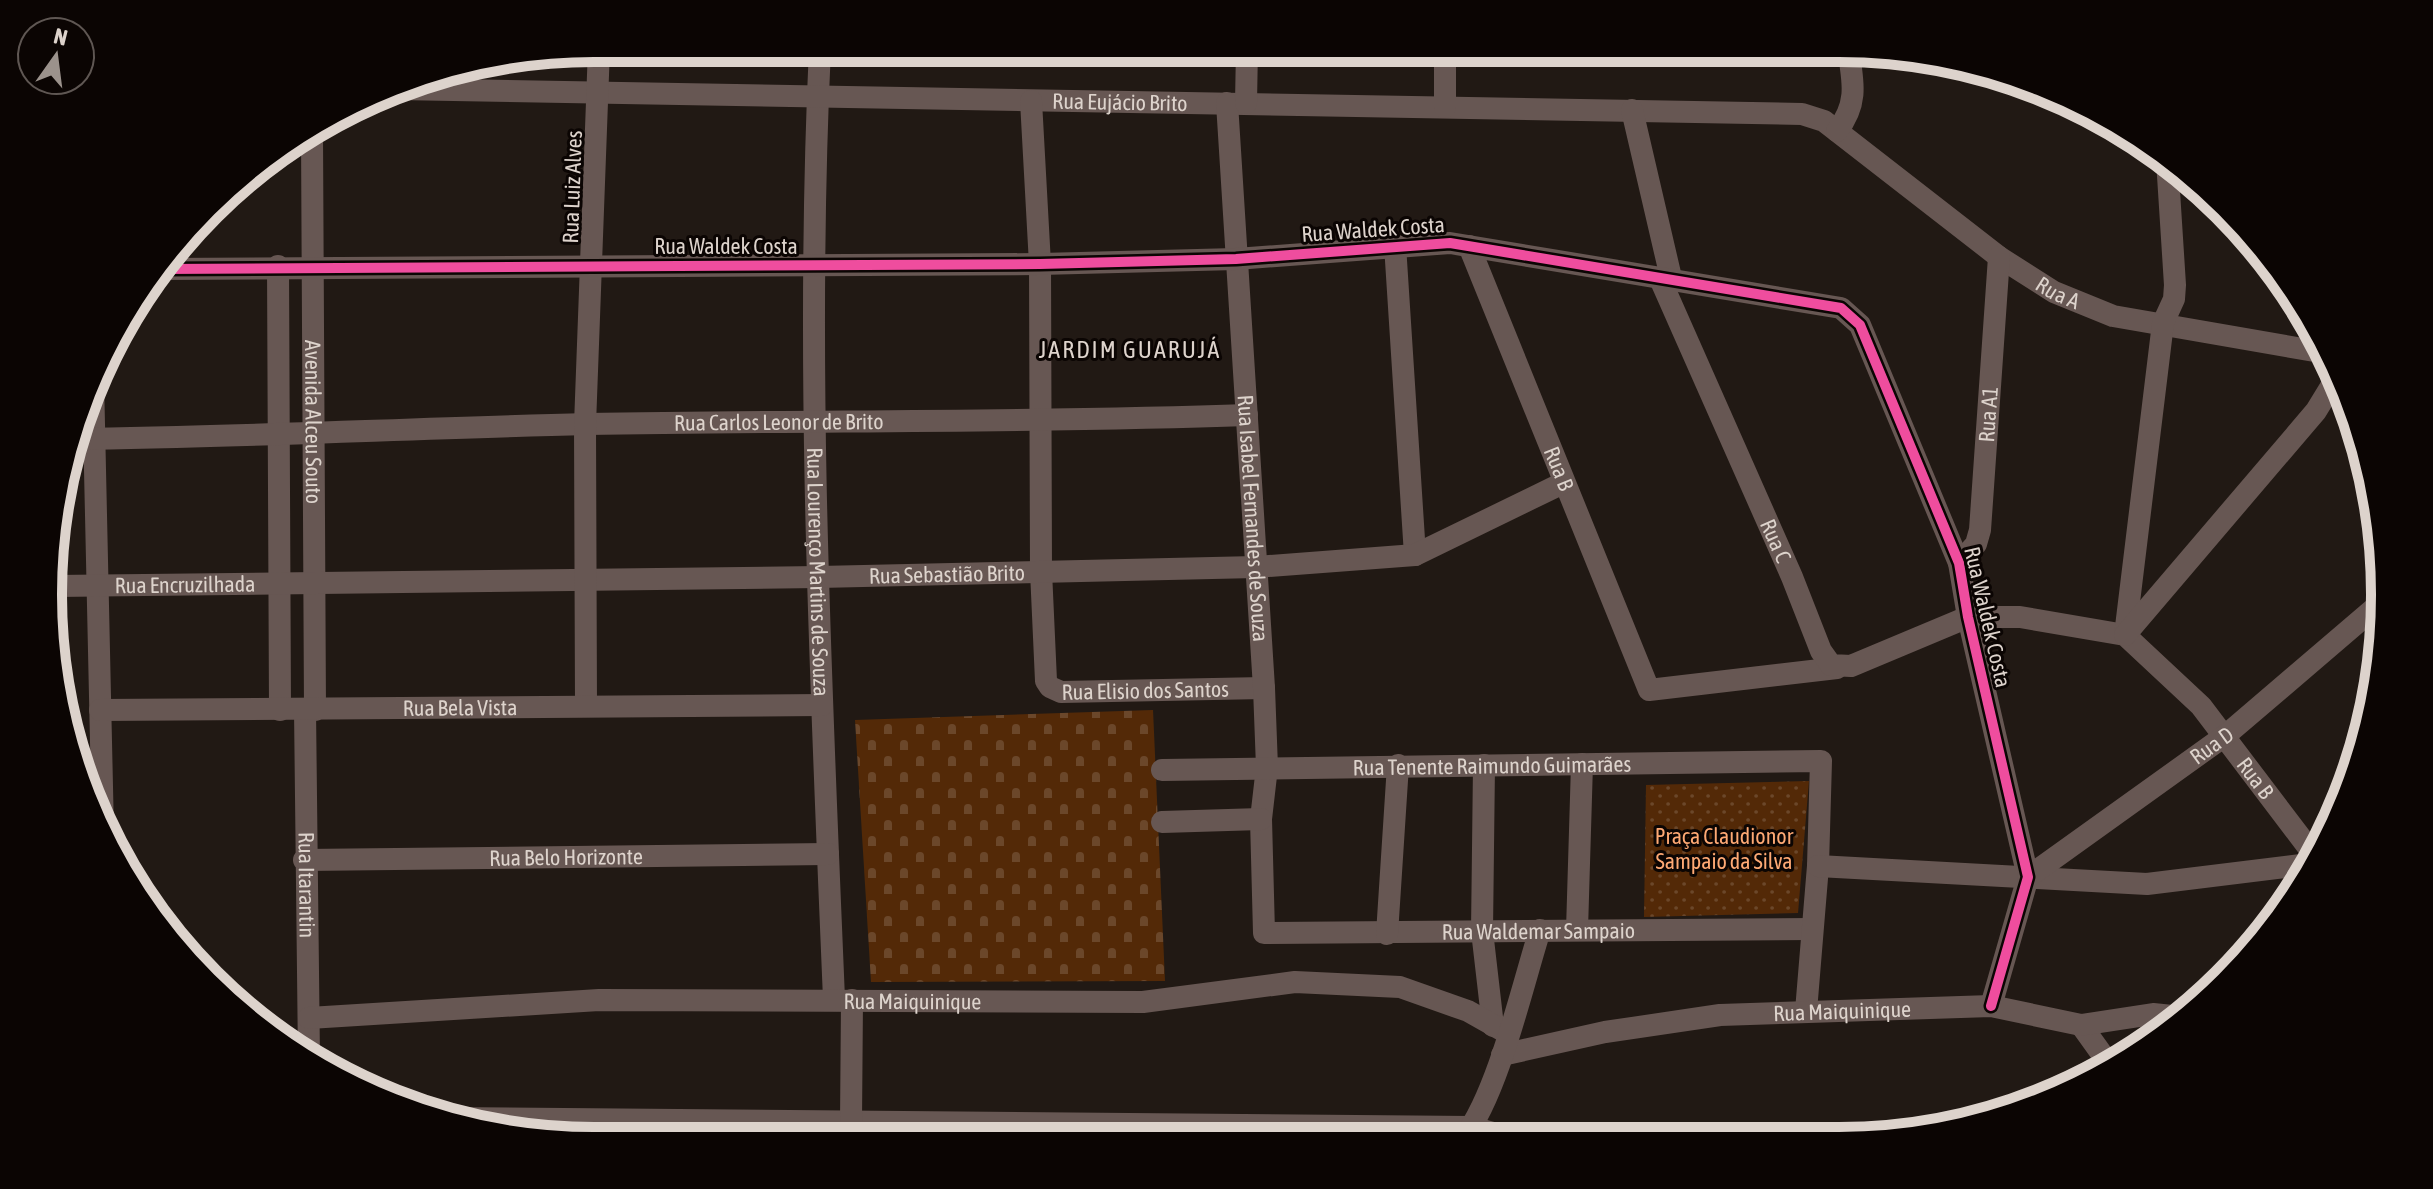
<svg xmlns="http://www.w3.org/2000/svg" width="2433" height="1189" viewBox="0 0 2433 1189" font-family="'Asap Condensed',sans-serif">
	<style>
		.grass { fill: url(#grass-dots) }
		.cemetery { fill: url(#cemetery-stones) }
		.lines { fill: none; stroke-linecap: round; stroke-linejoin: round }
		.minor { stroke: #675753; stroke-width: 22 }
		.cycleway-casing { stroke: #0b0503; stroke-width: 15 }
		.cycleway { stroke: #ef4d9e; stroke-width: 10 }
		.labels { text-anchor: middle; stroke-width: 6; stroke-linejoin: round; paint-order: stroke }
		.street-label { font-size: 22px; fill: #ddd3cc; stroke: #0b0503 }
		.park-label { font-size: 22px; fill: #fea974; stroke: #0b0503 }
		.neighbourhood-label { font-size: 24px; letter-spacing: 2px; fill: #ddd3cc; stroke: #0b0503 }
		.rim { fill: none; stroke: #ddd3cc; stroke-width: 10 }
	</style>
	<defs>
		<pattern id="grass-dots" width="8" height="8" patternUnits="userSpaceOnUse" patternTransform="scale(2)"><rect width="8" height="8" fill="#532907"/><path d="M2 2h.1M6 6h.1" fill="none" stroke="#6b472a" stroke-width="1.8" stroke-linecap="round"/></pattern>
		<pattern id="cemetery-stones" width="16" height="16" patternUnits="userSpaceOnUse" patternTransform="scale(2)"><rect width="16" height="16" fill="#532907"/><path d="M2 7V4a2 2 0 0 1 4 0v3zM10 15v-3a2 2 0 0 1 4 0v3z" fill="#6b472a"/></pattern>
	</defs>
	<rect width="100%" height="100%" fill="#211914"/>
	<!-- grass -->
	<path class="grass" d="M 1809,781 L 1798,913 L 1644,917 L 1646,785 Z"/>
	<!-- cemetery -->
	<path class="cemetery" d="M 1153,710 L 1165,981 L 871,982 L 855,720 Z"/>
	<g class="lines">
		<!-- minor -->
		<g class="minor">
			<path id="s1" d="M 820,48 C 805,364 821,683 834,999"/>
			<path id="s2" d="M 396,89 L 1802,114 L 1824,121 L 1999,257 L 2054,292 L 2113,316 L 2326,353"/>
			<path id="s3" d="M 1031,101 L 1040,264 L 1041,571 L 1046,681 L 1050,687 L 1061,692 L 1264,688"/>
			<path id="s4" d="M 1227,103 L 1264,688 L 1267,767 L 1261,819 L 1264,933 L 1812,929"/>
			<path d="M 1246,103 L 1247,48"/>
			<path d="M 1445,107 L 1445,48"/>
			<path d="M 1632,110 L 1672,282"/>
			<path d="M 1837,131 C 1859,103 1853,81 1848,49"/>
			<path id="s5" d="M 312,134 L 315,710"/>
			<path d="M 1395,245 L 1415,555"/>
			<path id="s6" d="M 1469,246 L 1649,690 L 1837,668"/>
			<path d="M 278,266 L 280,710"/>
			<path d="M 161,269 L 1040,264 L 1236,259 L 1450,243 L 1841,308 L 1860,325 L 1959,563 L 1968,617 L 2028,877 L 1991,1006"/>
			<path id="s7" d="M 1661,281 L 1792,577 L 1821,651 L 1831,665 L 1851,666 L 1968,617 L 2020,617 L 2125,635 L 2201,706 L 2314,855"/>
			<path d="M 93,379 L 103,832"/>
			<path id="s8" d="M 73,439 C 245,437 416,428 587,424 C 807,420 1027,423 1247,415"/>
			<path id="s9" d="M 1959,563 L 1976,544 L 1980,530 L 1999,257"/>
			<path id="s10" d="M 55,586 L 819,577 L 1256,567 L 1415,555 L 1563,483"/>
			<path d="M 2125,635 L 2163,323 L 2174,299 L 2175,285 L 2167,160"/>
			<path d="M 2125,635 L 2316,411 L 2338,375"/>
			<path d="M 586,706 L 585,425 L 599,48"/>
			<path id="s11" d="M 305,709 L 309,1059"/>
			<path id="s12" d="M 100,710 L 822,705"/>
			<path d="M 1484,765 L 1482,931 L 1493,1026"/>
			<path id="s13" d="M 1162,770 L 1821,761 L 1818,866 L 1806,1011"/>
			<path d="M 1162,822 L 1261,819"/>
			<path id="s14" d="M 304,860 L 828,854"/>
			<path d="M 1818,866 L 2147,884 L 2309,864"/>
			<path id="s15" d="M 2028,877 L 2226,735 L 2385,599"/>
			<path d="M 1577,930 L 1582,764"/>
			<path d="M 1387,934 L 1398,765"/>
			<path id="s16" d="M 309,1018 L 599,1000 L 1143,1002 L 1295,982 L 1400,987 L 1468,1011 L 1507,1033"/>
			<path d="M 2081,1025 L 2109,1064"/>
			<path id="s17" d="M 1502,1055 L 1605,1032 L 1720,1015 L 1991,1006 L 2081,1025 L 2153,1014 L 2182,1017"/>
			<path d="M 447,1118 L 1472,1127 L 1511,1138"/>
			<path d="M 851,1122 L 852,1000"/>
			<path d="M 1464,1137 C 1498,1093 1522,987 1540,930"/>
		</g>
		<defs>
			<path id="cycleway" d="M 161,269 L 1040,264 L 1236,259 L 1450,243 L 1841,308 L 1860,325 L 1959,563 L 1968,617 L 2028,877 L 1991,1006"/>
		</defs>
		<!-- cycleway casing -->
		<use href="#cycleway" class="cycleway-casing"/>
		<!-- cycleway -->
		<use href="#cycleway" class="cycleway"/>
	</g>
	<g class="labels">
		<!-- street labels -->
		<g class="street-label">
			<text dy="8" stroke="none"><textPath href="#s2" startOffset="724">Rua Eujácio Brito</textPath></text>
			<text transform="translate(572 187) rotate(-88)" y="8">Rua Luiz Alves</text>
			<text transform="translate(1373 229) rotate(-4)" y="8">Rua Waldek Costa</text>
			<text x="726" y="254">Rua Waldek Costa</text>
			<text dy="8" stroke="none"><textPath href="#s2" startOffset="1720">Rua A</textPath></text>
			<text dy="8" stroke="none"><textPath href="#s9" startOffset="156">Rua A1</textPath></text>
			<text dy="8" stroke="none"><textPath href="#s5" startOffset="288">Avenida Alceu Souto</textPath></text>
			<text dy="8" stroke="none"><textPath href="#s8" startOffset="706">Rua Carlos Leonor de Brito</textPath></text>
			<text dy="8" stroke="none"><textPath href="#s6" startOffset="240">Rua B</textPath></text>
			<text dy="8" stroke="none"><textPath href="#s4" startOffset="416">Rua Isabel Fernandes de Souza</textPath></text>
			<text dy="8" stroke="none"><textPath href="#s7" startOffset="284">Rua C</textPath></text>
			<text dy="8" stroke="none"><textPath href="#s1" startOffset="524">Rua Lourenço Martins de Souza</textPath></text>
			<text dy="8" stroke="none"><textPath href="#s10" startOffset="892">Rua Sebastião Brito</textPath></text>
			<text dy="8" stroke="none"><textPath href="#s10" startOffset="130">Rua Encruzilhada</textPath></text>
			<text transform="translate(1988 617) rotate(77)" y="8">Rua Waldek Costa</text>
			<text dy="8" stroke="none"><textPath href="#s3" startOffset="684">Rua Elisio dos Santos</textPath></text>
			<text dy="8" stroke="none"><textPath href="#s12" startOffset="360">Rua Bela Vista</textPath></text>
			<text dy="8" stroke="none"><textPath href="#s15" startOffset="226">Rua D</textPath></text>
			<text dy="8" stroke="none"><textPath href="#s13" startOffset="330">Rua Tenente Raimundo Guimarães</textPath></text>
			<text dy="8" stroke="none"><textPath href="#s7" startOffset="920">Rua B</textPath></text>
			<text dy="8" stroke="none"><textPath href="#s14" startOffset="262">Rua Belo Horizonte</textPath></text>
			<text dy="8" stroke="none"><textPath href="#s11" startOffset="176">Rua Itarantin</textPath></text>
			<text dy="8" stroke="none"><textPath href="#s4" startOffset="1106">Rua Waldemar Sampaio</textPath></text>
			<text dy="8" stroke="none"><textPath href="#s16" startOffset="604">Rua Maiquinique</textPath></text>
			<text dy="8" stroke="none"><textPath href="#s17" startOffset="344">Rua Maiquinique</textPath></text>
		</g>
		<!-- park labels -->
		<g class="park-label">
			<text x="1724" y="844">Praça Claudionor<tspan x="1724" dy="25">Sampaio da Silva</tspan></text>
		</g>
		<!-- neighbourhood labels -->
		<g class="neighbourhood-label">
			<text x="1130" y="358">JARDIM GUARUJÁ</text>
		</g>
	</g>
	<!-- crop -->
	<path d="M0 0H2433V1189H0ZM594 62H1839A532 532 0 0 1 2371 594V595A532 532 0 0 1 1839 1127H594A532 532 0 0 1 62 595V594A532 532 0 0 1 594 62Z" fill="#0b0503" fill-rule="evenodd"/>
	<path class="rim" d="M594 62H1839A532 532 0 0 1 2371 594V595A532 532 0 0 1 1839 1127H594A532 532 0 0 1 62 595V594A532 532 0 0 1 594 62Z"/>
	<!-- north arrow -->
	<g transform="translate(56 56) rotate(14)"><circle r="38" fill="#0b0503" stroke="#5f5753" stroke-width="2"/>
	<path d="M0-6L14 30L0 20L-14 30Z" fill="#9b928c"/>
	<text y="-12" font-size="22" font-weight="bold" text-anchor="middle" fill="#ddd3cc">N</text>
	</g>
</svg>
